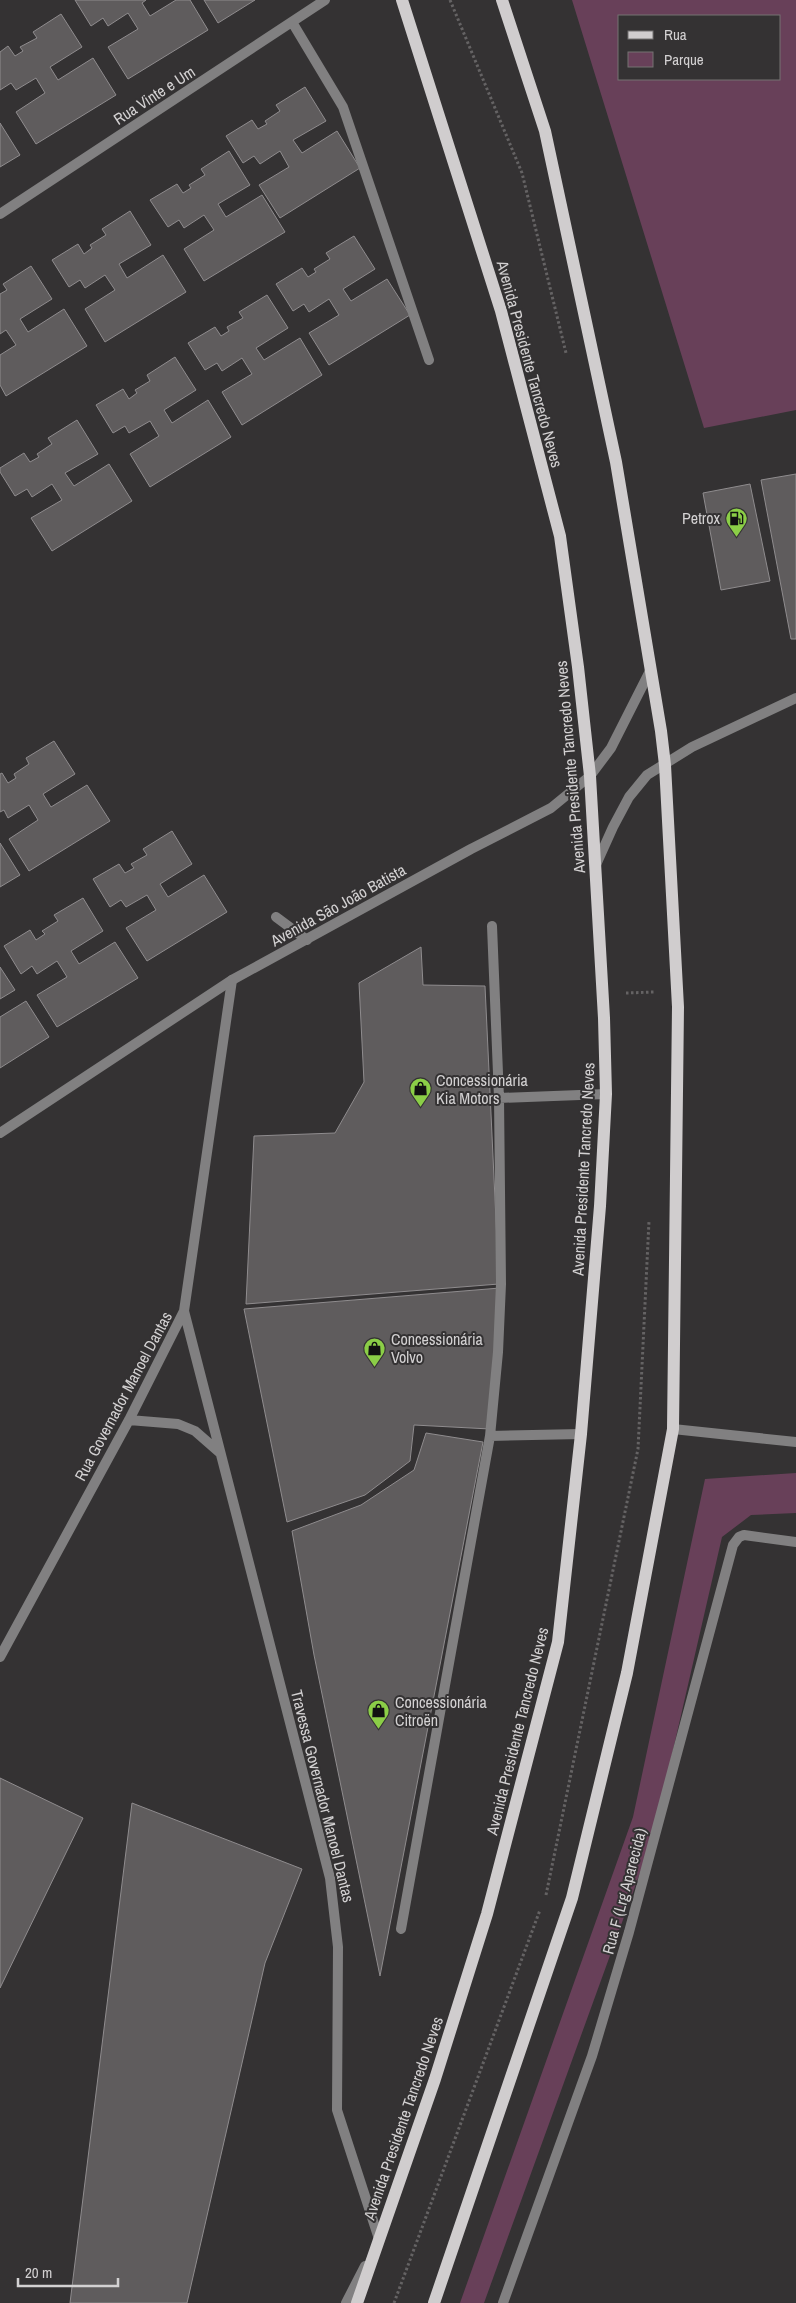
<svg xmlns="http://www.w3.org/2000/svg" width="796" height="2303" viewBox="0 0 796 2303" font-family="'Archivo Narrow',sans-serif">
	<style>
		.green { fill: #684059; fill-rule: evenodd }
		.building { fill: #5f5c5d; stroke: #8f8c8e }
		.lines { fill: none; stroke-linecap: round; stroke-linejoin: round }
		.path { stroke: #656364; stroke-width: 3; stroke-dasharray: 2.5 2.5; stroke-linecap: butt }
		.service { stroke: #818081; stroke-width: 10 }
		.minor { stroke: #818081; stroke-width: 10 }
		.tertiary { stroke: #818081; stroke-width: 10 }
		.primary { stroke: #d0cdce; stroke-width: 12 }
		.labels { text-anchor: middle; stroke-width: 4; stroke-linejoin: round; paint-order: stroke }
		.street-label { font-size: 16px; fill: #d3d1d2; stroke: #343233 }
		.poi-label { font-size: 16px; fill: #d3d1d2; stroke: #343233; text-anchor: start }
	</style>
	<rect width="100%" height="100%" fill="#343233"/>
	<!-- green -->
	<path class="green" d="M 572,0 L 796,0 L 796,410 L 704,428 ZM 780,16 L 780,79 L 620,79 L 620,16 Z
		M 796,1473 L 796,1513 L 751,1515 L 722,1537 L 653,1837 L 484,2303 L 460,2303 L 633,1817 L 705,1479 Z"/>
	<!-- building -->
	<path class="building" d="M 75,0 L 146,0 L 142,3 L 150,16 L 176,0 L 190,0 L 208,30 L 128,79 L 108,47 L 138,29 L 128,13 L 108,26 L 103,18 L 91,26 Z
		M 204,0 L 255,0 L 218,23 Z
		M 61,14 L 82,47 L 50,67 L 58,80 L 93,58 L 116,95 L 36,144 L 16,112 L 45,93 L 36,78 L 16,90 L 11,83 L 0,90 L 0,52 L 8,46 L 15,56 L 23,51 L 20,47 L 37,38 L 33,32 Z
		M 305,87 L 326,121 L 293,140 L 302,153 L 337,131 L 360,168 L 280,218 L 259,185 L 289,167 L 280,151 L 260,164 L 254,156 L 243,163 L 226,136 L 252,120 L 258,129 L 267,124 L 265,121 L 280,111 L 276,105 Z
		M 0,123 L 20,155 L 0,167 Z
		M 229,151 L 250,185 L 218,204 L 226,217 L 262,195 L 285,232 L 204,281 L 184,249 L 214,230 L 204,215 L 184,228 L 179,220 L 168,227 L 150,200 L 177,184 L 183,193 L 191,188 L 189,185 L 205,175 L 201,169 Z
		M 130,211 L 151,245 L 119,264 L 127,278 L 163,255 L 186,292 L 105,342 L 85,309 L 115,290 L 105,275 L 85,288 L 80,280 L 69,287 L 52,260 L 78,244 L 84,254 L 92,248 L 90,245 L 106,235 L 102,229 Z
		M 354,236 L 375,269 L 343,289 L 351,301 L 387,279 L 410,315 L 329,365 L 309,333 L 339,315 L 329,299 L 309,312 L 304,304 L 293,311 L 276,284 L 302,268 L 308,277 L 316,272 L 314,269 L 330,259 L 326,253 Z
		M 31,266 L 52,299 L 20,319 L 28,332 L 64,309 L 87,346 L 6,396 L 0,385 L 0,355 L 16,345 L 6,330 L 0,334 L 0,294 L 7,290 L 3,284 Z
		M 267,295 L 288,328 L 256,348 L 264,360 L 300,338 L 322,375 L 242,425 L 222,392 L 252,374 L 242,358 L 222,371 L 217,363 L 205,370 L 188,343 L 215,327 L 221,336 L 229,331 L 227,327 L 243,318 L 239,312 Z
		M 175,357 L 196,390 L 164,410 L 172,423 L 208,400 L 231,437 L 150,487 L 130,454 L 159,436 L 150,421 L 129,433 L 125,426 L 113,433 L 96,405 L 123,389 L 129,399 L 137,393 L 135,390 L 150,381 L 147,375 Z
		M 77,420 L 98,454 L 65,473 L 74,486 L 109,464 L 132,501 L 52,551 L 31,518 L 62,500 L 52,484 L 32,497 L 27,489 L 15,496 L 0,472 L 0,468 L 24,453 L 30,462 L 39,457 L 37,454 L 52,444 L 48,438 Z
		M 796,474 L 796,639 L 791,639 L 761,480 Z
		M 750,484 L 770,581 L 721,590 L 703,493 Z
		M 54,741 L 75,774 L 43,794 L 51,807 L 87,785 L 110,821 L 29,871 L 9,839 L 38,820 L 29,805 L 8,818 L 4,810 L 0,812 L 0,774 L 2,773 L 8,783 L 16,778 L 14,774 L 29,764 L 26,758 Z
		M 172,831 L 192,864 L 160,884 L 168,897 L 204,875 L 227,912 L 147,961 L 126,928 L 156,910 L 147,895 L 126,907 L 121,900 L 110,907 L 93,879 L 119,864 L 125,873 L 134,868 L 131,864 L 147,855 L 143,849 Z
		M 0,843 L 20,875 L 0,887 Z
		M 83,898 L 103,931 L 71,951 L 79,964 L 115,942 L 138,978 L 57,1027 L 37,995 L 67,977 L 57,961 L 37,974 L 32,966 L 21,974 L 4,946 L 30,930 L 36,940 L 45,934 L 42,931 L 58,921 L 54,915 Z
		M 421,947 L 423,985 L 485,986 L 499,1284 L 246,1304 L 254,1136 L 335,1133 L 364,1082 L 359,983 Z
		M 0,967 L 15,990 L 0,999 Z
		M 26,1001 L 49,1037 L 0,1068 L 0,1017 Z
		M 500,1288 L 490,1429 L 414,1425 L 410,1461 L 365,1495 L 287,1522 L 244,1309 Z
		M 426,1433 L 483,1442 L 380,1976 L 314,1655 L 292,1531 L 361,1505 L 414,1470 Z
		M 0,1778 L 83,1818 L 0,1988 Z
		M 132,1803 L 302,1869 L 265,1963 L 187,2303 L 70,2303 Z"/>
	<g class="lines">
		<!-- path -->
		<path class="path" d="M 450,0 L 522,173 L 566,353
			M 626,993 L 654,992
			M 546,1895 L 638,1449 L 649,1221
			M 394,2303 L 540,1910"/>
		<!-- service -->
		<path class="service" d="M 292,22 L 343,107 L 429,360
			M 0,214 L 325,0
			M 276,917 L 307,940
			M 499,1098 L 606,1094
			M 490,1436 L 581,1434
			M 401,1929 L 490,1436 L 498,1352 L 501,1284 L 499,1098 L 492,926"/>
		<!-- minor -->
		<path class="minor" d="M 184,1311 L 330,1878 L 338,1947 L 337,2110 L 379,2239
			M 129,1420 L 178,1424 L 195,1431 L 219,1452
			M 673,1429 L 796,1442
			M 0,1657 L 129,1420 L 184,1311 L 232,980
			M 503,2303 L 592,2056 L 629,1932 L 733,1545 L 739,1537 L 744,1535 L 796,1542"/>
		<!-- tertiary -->
		<path class="tertiary" d="M 595,867 L 613,827 L 629,797 L 647,775 L 692,747 L 796,698
			M 0,1133 L 232,980 L 471,849 L 551,808 L 590,776 L 611,748 L 651,669
			M 346,2303 L 365,2266"/>
		<!-- primary -->
		<path class="primary" d="M 357,2303 L 435,2079 L 487,1914 L 558,1642 L 581,1434 L 600,1206 L 606,1094 L 604,1018 L 590,776 L 578,667 L 560,536 L 501,311 L 402,0
			M 434,2303 L 572,1898 L 627,1673 L 673,1429 L 678,1007 L 665,765 L 661,731 L 616,462 L 545,131 L 502,0"/>
	</g>
	<!-- icons -->
	<defs>
		<symbol id="fuel-pin" viewBox="-11 -11 22 30"><path d="M0 17L-7.5 6A9.5 9.5 0 1 1 7.5 6Z" fill="#8bce47" stroke="#343233"/><path d="M-5.5-6h7V0h2V4h1.3V-2.5L3-4.5l.8-.8L6-3V5H2.5V1h-1V6h-7ZM-4.2-4.7v3.2H.2V-4.7Z" fill="#111"/></symbol>
		<symbol id="shop-pin" viewBox="-11 -11 22 30"><path d="M0 17L-7.5 6A9.5 9.5 0 1 1 7.5 6Z" fill="#8bce47" stroke="#343233"/><path d="M-5-2.5h2.3a2.7 3.5 0 0 1 5.4 0H5L5.5 6h-11ZM-1.5-2.5h3a1.5 2.3 0 0 0-3 0Z" fill="#111"/></symbol>
	</defs>
	<g fill-rule="evenodd">
		<use href="#fuel-pin" x="724" y="506" width="25" height="34"/>
		<use href="#shop-pin" x="408" y="1076" width="25" height="34"/>
		<use href="#shop-pin" x="362" y="1336" width="25" height="34"/>
		<use href="#shop-pin" x="366" y="1698" width="25" height="34"/>
	</g>
	<g class="labels">
		<!-- street labels -->
		<g class="street-label">
			<text transform="translate(154 95) rotate(-33)" y="6">Rua Vinte e Um</text>
			<text transform="translate(530 364) rotate(75)" y="6">Avenida Presidente Tancredo Neves</text>
			<text transform="translate(570 767) rotate(-95)" y="6">Avenida Presidente Tancredo Neves</text>
			<text transform="translate(338 905) rotate(-29)" y="6">Avenida São João Batista</text>
			<text transform="translate(583 1169) rotate(-87)" y="6">Avenida Presidente Tancredo Neves</text>
			<text transform="translate(123 1396) rotate(-62)" y="6">Rua Governador Manoel Dantas</text>
			<text transform="translate(517 1731) rotate(-76)" y="6">Avenida Presidente Tancredo Neves</text>
			<text transform="translate(323 1796) rotate(76)" y="6">Travessa Governador Manoel Dantas</text>
			<text transform="translate(624 1891) rotate(-75)" y="6">Rua F (Lrg Aparecida)</text>
			<text transform="translate(403 2118) rotate(-71)" y="6">Avenida Presidente Tancredo Neves</text>
		</g>
		<!-- poi labels -->
		<g class="poi-label">
			<text x="720" y="524" text-anchor="end">Petrox</text>
			<text x="436" y="1086">Concessionária<tspan x="436" dy="18">Kia Motors</tspan></text>
			<text x="391" y="1345">Concessionária<tspan x="391" dy="18">Volvo</tspan></text>
			<text x="395" y="1708">Concessionária<tspan x="395" dy="18">Citroën</tspan></text>
		</g>
	</g>
	<!-- legend -->
	<rect x="618" y="15" width="162" height="65" fill="#343233" stroke="#747273"/>
	<rect x="628" y="31" width="25" height="8" fill="#d0cdce" stroke="#747273"/>
	<text x="664" y="40" font-size="15" fill="#d3d1d2">Rua</text>
	<rect x="628" y="52" width="25" height="15" fill="#684059" stroke="#747273"/>
	<text x="664" y="65" font-size="15" fill="#d3d1d2">Parque</text>
	<!-- scale -->
	<path d="M18 2278v8h100v-8" fill="none" stroke="#d3d1d2" stroke-width="2.5"/>
	<text x="25" y="2278" font-size="15" fill="#d3d1d2" stroke="#343233" stroke-width="4" paint-order="stroke">20 m</text>
</svg>
